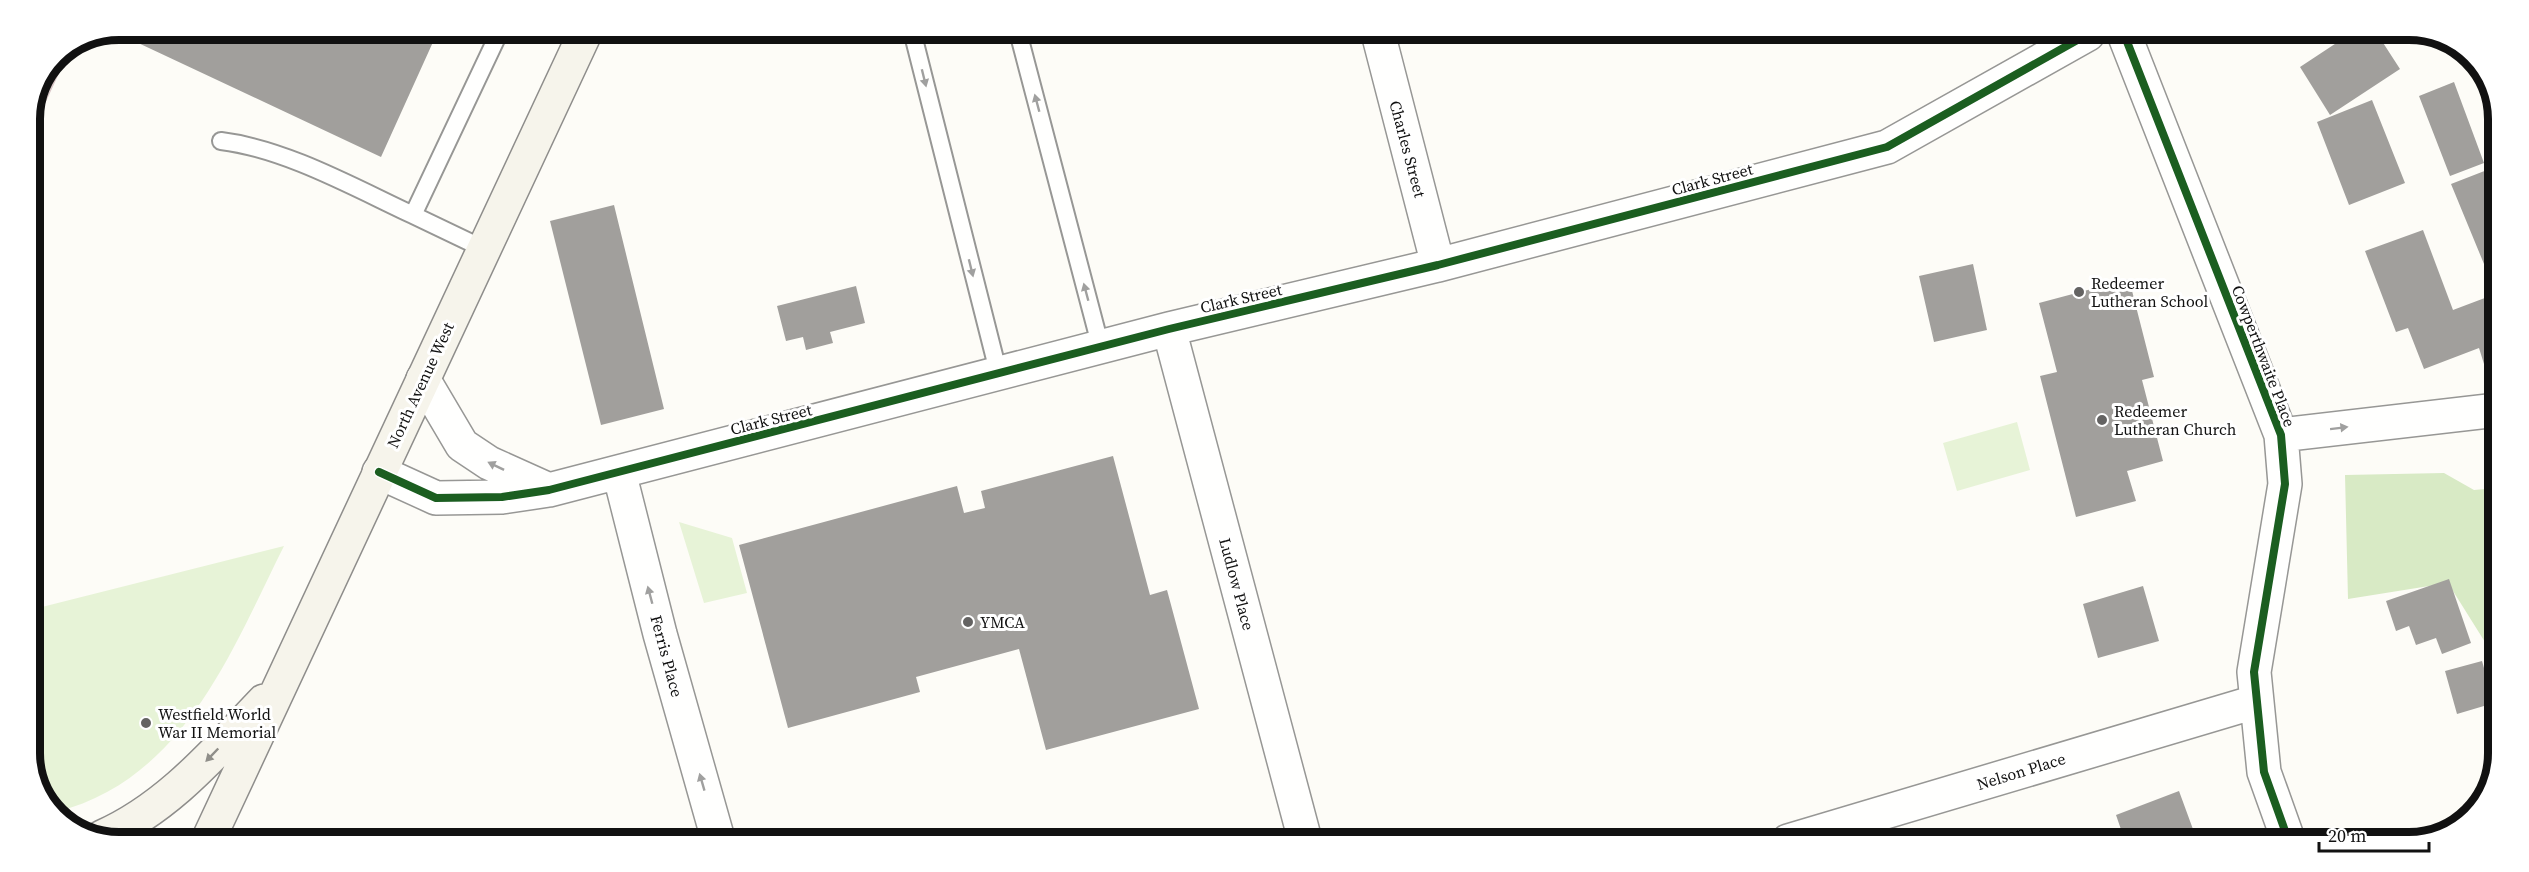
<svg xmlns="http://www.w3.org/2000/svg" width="2529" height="872" viewBox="0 0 2529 872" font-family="'Source Serif 4',serif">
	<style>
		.green { fill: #e7f3d7 }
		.forest { fill: #d8eac5 }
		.building { fill: #a19f9c }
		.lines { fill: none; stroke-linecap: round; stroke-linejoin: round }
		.lane-casing { stroke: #979795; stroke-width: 20 }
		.street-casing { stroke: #979795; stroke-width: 36 }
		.secondary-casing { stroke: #8e8d8b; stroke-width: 36 }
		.lane { stroke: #fffffe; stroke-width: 16 }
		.street { stroke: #fffffe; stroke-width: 33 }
		.secondary { stroke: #f6f4eb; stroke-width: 33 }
		.rail-casing { stroke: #d9c6c7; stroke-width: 7 }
		.rail { stroke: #fff; stroke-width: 4.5; stroke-dasharray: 14; stroke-linecap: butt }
		.cycleway-casing { stroke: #fff; stroke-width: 11 }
		.cycleway { stroke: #1b5e20; stroke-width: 8 }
		.oneway { fill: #a0a09f }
		.oneway2 { fill: #8f8e89 }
		.poi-dot { fill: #646362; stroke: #fff; stroke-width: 2 }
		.labels { text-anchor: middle; stroke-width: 6; stroke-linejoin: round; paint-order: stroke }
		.street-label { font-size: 16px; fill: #111; stroke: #fff }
		.poi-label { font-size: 16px; fill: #111; stroke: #fff; text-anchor: start }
		.rim { fill: none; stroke: #111; stroke-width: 8 }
	</style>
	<rect width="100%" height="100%" fill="#fdfcf7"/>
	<!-- green -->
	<path class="green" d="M 2017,422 L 2030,470 L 1957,491 L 1943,443 Z
		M 679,522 L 732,538 L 747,593 L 704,603 Z
		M 284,546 C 231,652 183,780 56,812 L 49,807 L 30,759 L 30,610 Z"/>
	<!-- forest -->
	<path class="forest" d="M 2444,473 L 2474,490 L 2496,488 L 2495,658 L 2448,583 L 2348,599 L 2345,475 Z"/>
	<!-- building -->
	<path class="building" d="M 139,30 L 405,31 L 438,31 L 381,157 L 134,41 Z
		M 2350,34 L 2378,35 L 2400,69 L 2330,115 L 2300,67 Z
		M 2437,35 L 2438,35 L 2450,43 L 2445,46 Z
		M 2454,82 L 2484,163 L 2450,176 L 2419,96 Z
		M 2372,100 L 2405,183 L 2349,205 L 2317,122 Z
		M 2487,170 L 2498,198 L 2498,259 L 2484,264 L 2451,184 Z
		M 614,205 L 664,409 L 601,425 L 550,221 Z
		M 2423,230 L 2453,310 L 2498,293 L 2497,359 L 2484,364 L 2479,348 L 2424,369 L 2408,328 L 2396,332 L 2365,251 Z
		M 1973,264 L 1987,330 L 1934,342 L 1919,276 Z
		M 2129,279 L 2154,377 L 2142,380 L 2163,461 L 2127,471 L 2136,501 L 2076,517 L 2040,376 L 2057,372 L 2039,303 Z
		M 856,286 L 865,323 L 830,332 L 833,343 L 806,350 L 803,337 L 786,341 L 777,306 Z
		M 1113,456 L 1150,595 L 1167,590 L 1199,709 L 1046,750 L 1019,649 L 916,677 L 920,692 L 788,728 L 739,545 L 957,486 L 964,513 L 985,508 L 981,491 Z
		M 2449,579 L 2471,643 L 2442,654 L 2436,638 L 2416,645 L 2409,626 L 2396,631 L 2386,601 Z
		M 2143,586 L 2159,641 L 2098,658 L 2083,604 Z
		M 2482,661 L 2494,703 L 2457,714 L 2445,671 Z
		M 2179,791 L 2194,832 L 2169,842 L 2125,841 L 2116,815 Z"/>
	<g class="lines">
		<defs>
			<path id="lane" d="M 926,32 L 913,35 L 999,375
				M 1018,32 L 1101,348
				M 221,141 C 286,149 355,188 413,215
				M 484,249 L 413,215 L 500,31"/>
			<path id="street" d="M 1378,33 L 1438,265
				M 2124,34 L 2281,435 L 2285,484 L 2254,672 L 2264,772 L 2289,842
				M 1169,329 L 1305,840
				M 423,379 L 462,445 L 489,463 L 549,490
				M 2281,435 L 2497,410
				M 379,472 L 436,498 L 502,497 L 549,490 L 1169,329 L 1438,265 L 1887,147 L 2088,34
				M 619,472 L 660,634 L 718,839
				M 1788,841 L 2255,702"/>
			<path id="secondary" d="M 102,837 C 168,808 215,752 264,701
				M 209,838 L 586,31"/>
		</defs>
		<!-- lane casing -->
		<use href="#lane" class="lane-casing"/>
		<!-- street casing -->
		<use href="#street" class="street-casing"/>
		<!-- secondary casing -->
		<use href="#secondary" class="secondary-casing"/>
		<!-- lane -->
		<use href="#lane" class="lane"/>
		<!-- street -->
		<use href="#street" class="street"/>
		<!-- secondary -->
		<use href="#secondary" class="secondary"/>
		<defs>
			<path id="rail" d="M 30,128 L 65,52"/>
		</defs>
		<!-- rail casing -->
		<use href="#rail" class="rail-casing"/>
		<!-- rail -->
		<use href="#rail" class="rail"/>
		<defs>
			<path id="cycleway" d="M 2124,34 L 2281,435 L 2285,484 L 2254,672 L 2264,772 L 2289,842
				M 379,472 L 436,498 L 502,497 L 549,490 L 1169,329 L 1438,265 L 1887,147 L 2088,34"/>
		</defs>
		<!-- cycleway casing -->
		<use href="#cycleway" class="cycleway-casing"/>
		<!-- cycleway -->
		<use href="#cycleway" class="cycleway"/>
	</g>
	<!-- one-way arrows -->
	<defs><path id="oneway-solid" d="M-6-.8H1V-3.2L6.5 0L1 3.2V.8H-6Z" transform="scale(1.5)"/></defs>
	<g class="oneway">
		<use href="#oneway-solid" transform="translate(924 78) rotate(76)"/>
		<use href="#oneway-solid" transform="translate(1037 103) rotate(-105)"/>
		<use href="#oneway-solid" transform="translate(971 268) rotate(76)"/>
		<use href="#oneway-solid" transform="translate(1086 292) rotate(-105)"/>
		<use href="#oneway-solid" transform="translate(2339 428) rotate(-7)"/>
		<use href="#oneway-solid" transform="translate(496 466) rotate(-154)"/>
		<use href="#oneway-solid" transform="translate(650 595) rotate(-105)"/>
		<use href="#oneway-solid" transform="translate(702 782) rotate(-106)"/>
	</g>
	<use class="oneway2" href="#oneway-solid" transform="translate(212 755) rotate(134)"/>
	<!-- markers -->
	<g class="poi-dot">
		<circle cx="2079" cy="292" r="6"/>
		<circle cx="2102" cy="420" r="6"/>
		<circle cx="968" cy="622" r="6"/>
		<circle cx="146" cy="723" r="6"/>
	</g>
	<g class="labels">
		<!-- street labels -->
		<g class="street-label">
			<text transform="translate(1408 149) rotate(75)" y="6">Charles Street</text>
			<text transform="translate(1712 179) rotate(-15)" y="6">Clark Street</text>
			<text transform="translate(1241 298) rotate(-13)" y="6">Clark Street</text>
			<text transform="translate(2264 356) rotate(69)" y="6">Cowperthwaite Place</text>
			<text transform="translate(420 385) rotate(-65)" y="6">North Avenue West</text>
			<text transform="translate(771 419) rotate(-14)" y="6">Clark Street</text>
			<text transform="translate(1237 584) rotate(75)" y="6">Ludlow Place</text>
			<text transform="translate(667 656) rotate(75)" y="6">Ferris Place</text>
			<text transform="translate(2021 771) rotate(-17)" y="6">Nelson Place</text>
		</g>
		<!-- poi labels -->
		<g class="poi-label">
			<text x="2091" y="289">Redeemer<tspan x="2091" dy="18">Lutheran School</tspan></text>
			<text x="2114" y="417">Redeemer<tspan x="2114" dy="18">Lutheran Church</tspan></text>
			<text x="980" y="628">YMCA</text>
			<text x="158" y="720">Westfield World<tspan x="158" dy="18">War II Memorial</tspan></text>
		</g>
	</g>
	<!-- crop -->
	<path d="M0 0H2529V872H0ZM119 40H2409A79 79 0 0 1 2488 119V753A79 79 0 0 1 2409 832H119A79 79 0 0 1 40 753V119A79 79 0 0 1 119 40Z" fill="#fff" fill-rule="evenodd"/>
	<path class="rim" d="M119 40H2409A79 79 0 0 1 2488 119V753A79 79 0 0 1 2409 832H119A79 79 0 0 1 40 753V119A79 79 0 0 1 119 40Z"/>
	<!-- scale -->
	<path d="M2319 842v9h110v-9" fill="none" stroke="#111111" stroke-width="3"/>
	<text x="2328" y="842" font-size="18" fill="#111111" stroke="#ffffff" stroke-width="4.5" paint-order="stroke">20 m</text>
</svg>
